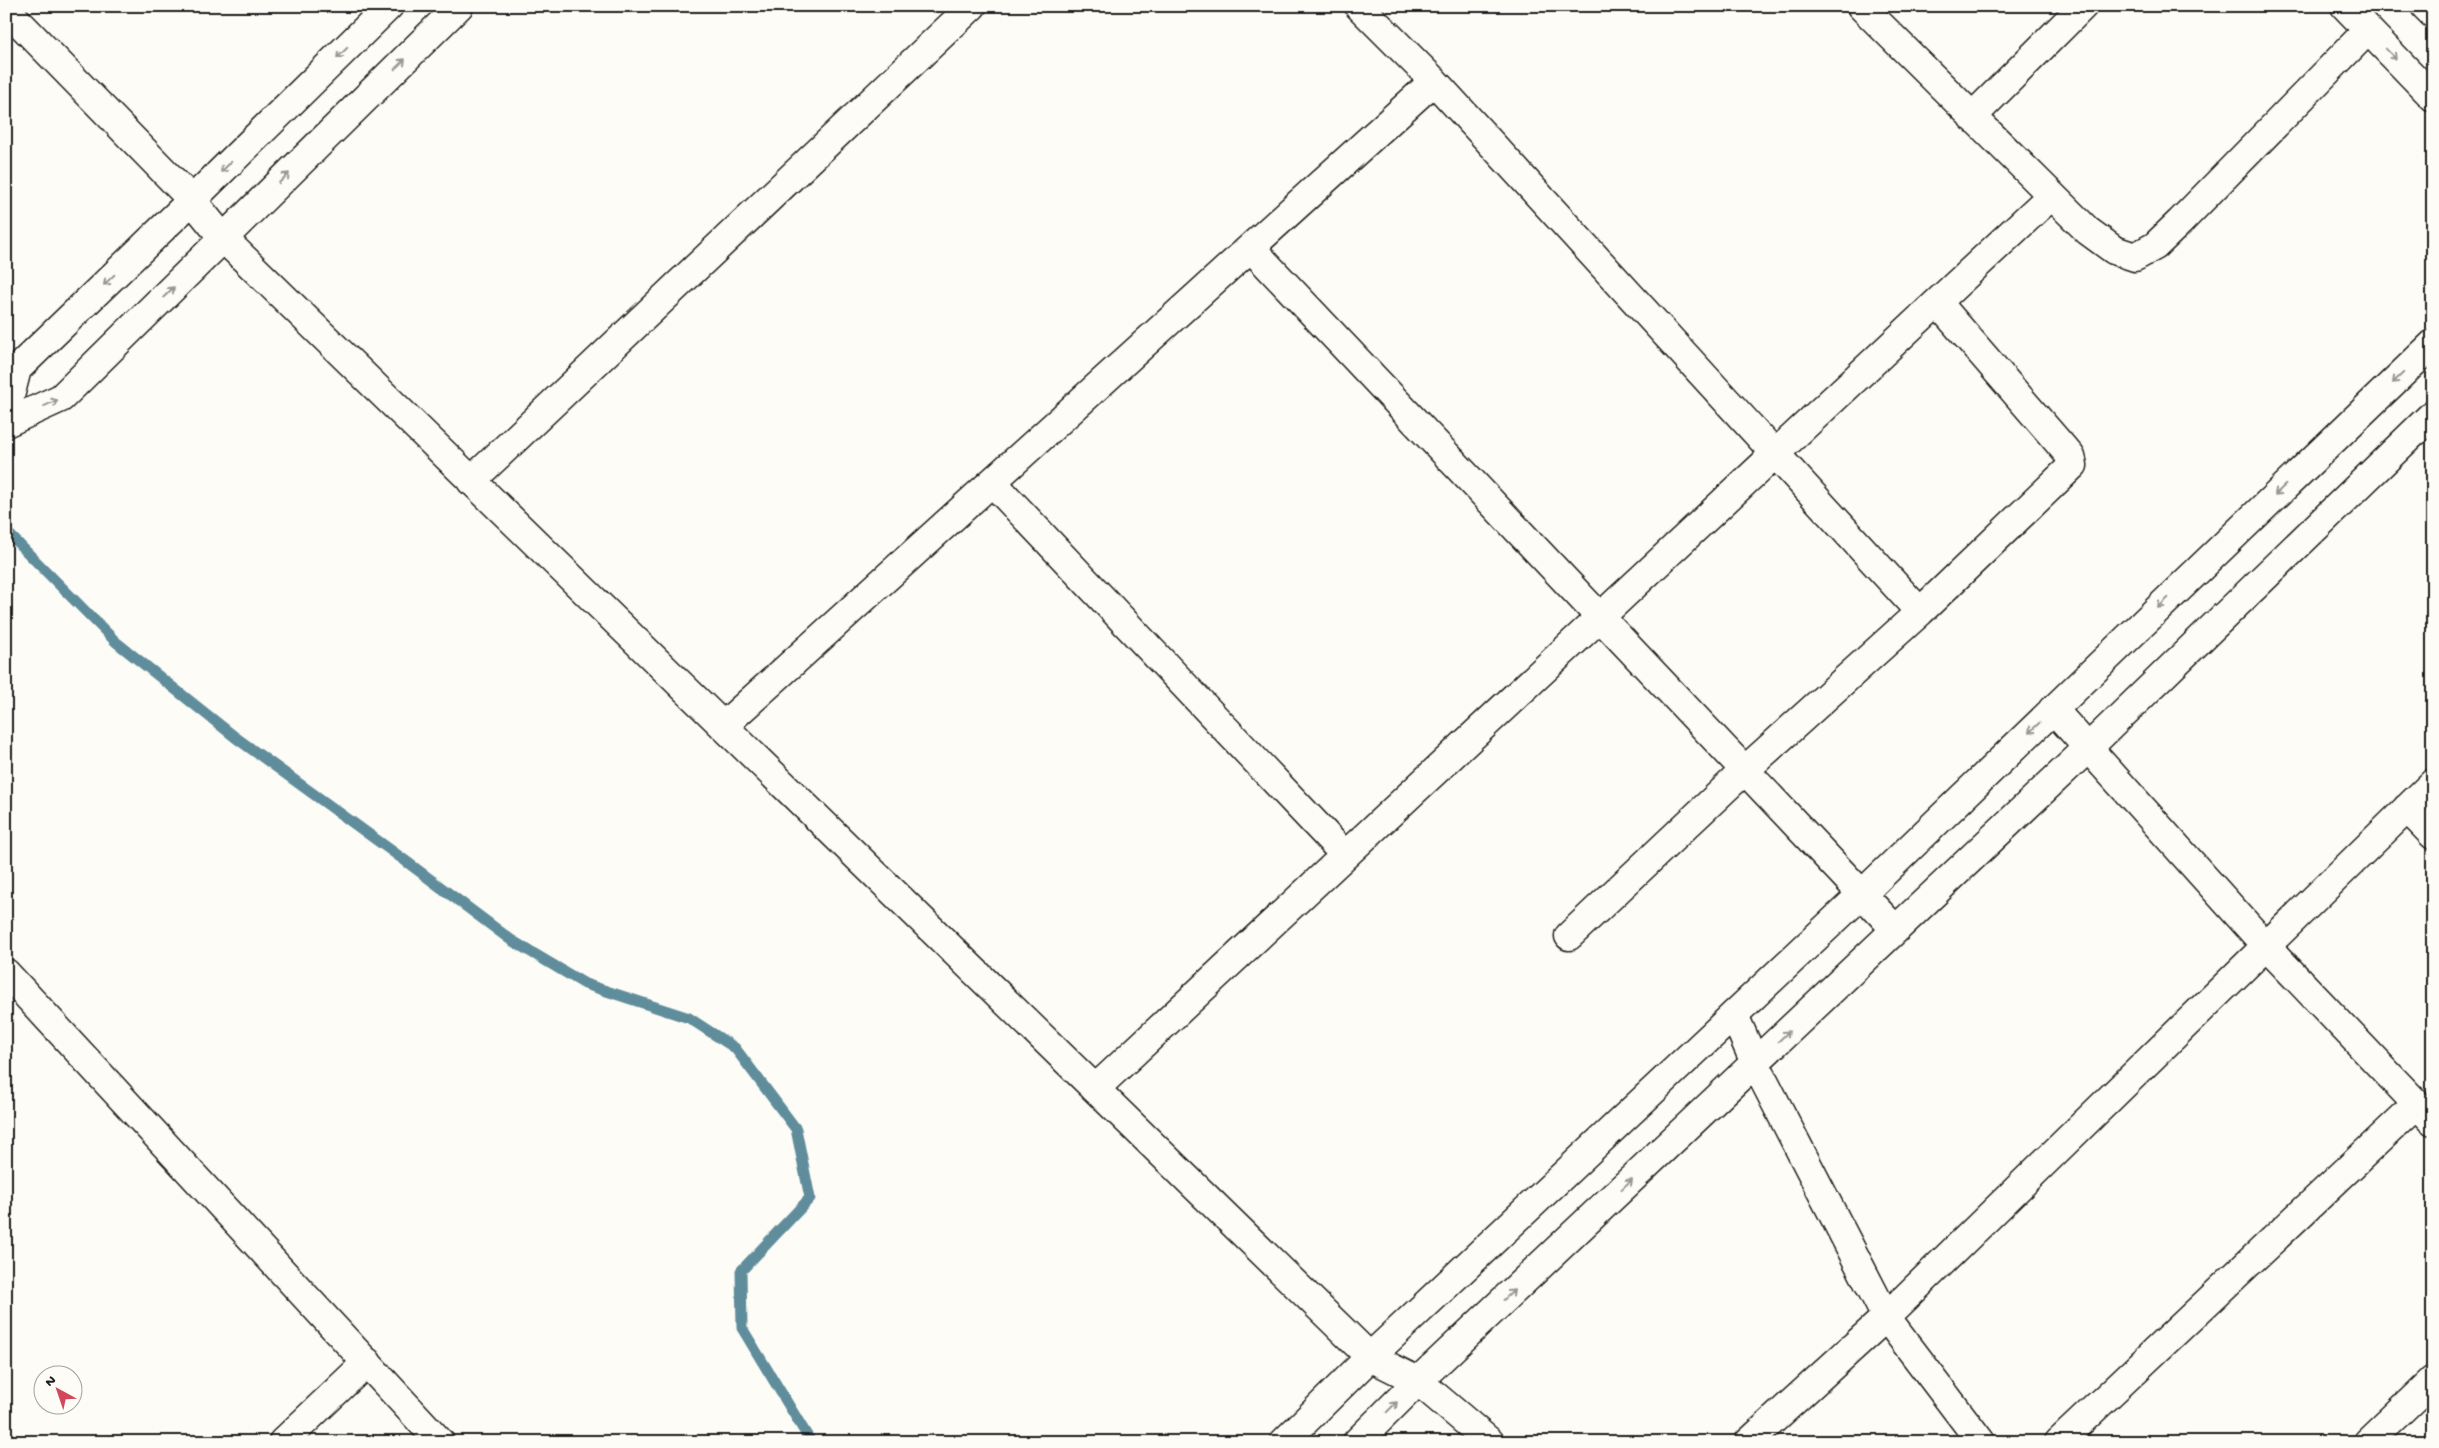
<svg xmlns="http://www.w3.org/2000/svg" width="2439" height="1448" viewBox="0 0 2439 1448" font-family="'Gochi Hand',sans-serif">
	<style>
		.lines { fill: none; stroke-linecap: round; stroke-linejoin: round }
		.stream { stroke: #618d9b; stroke-width: 11 }
		.street-casing { stroke: #1c1c1c; stroke-width: 31 }
		.secondary-casing { stroke: #1c1c1c; stroke-width: 31 }
		.street { stroke: #fdfcf7; stroke-width: 28 }
		.secondary { stroke: #fdfcf7; stroke-width: 28 }
		.oneway { stroke: #989794 }
	</style>
	<rect width="100%" height="100%" fill="#fdfcf7"/>
	<filter id="ink" filterUnits="userSpaceOnUse"><feTurbulence type="fractalNoise" baseFrequency=".02" numOctaves="2"/><feDisplacementMap in="SourceGraphic" scale="10" xChannelSelector="R" yChannelSelector="G"/><feConvolveMatrix kernelMatrix="1 2 1 2 8 2 1 2 1" color-interpolation-filters="sRGB"/></filter>
	<g filter="url(#ink)">
		<g class="lines">
			<!-- stream -->
			<path class="stream" d="M 6,531 L 116,642 L 235,737 L 407,862 L 511,940 L 585,984 L 689,1018 L 735,1048 L 796,1129 L 810,1198 L 741,1271 L 742,1328 L 811,1442"/>
			<defs>
				<path id="street" d="M 1359,6 L 1434,81 L 1920,612
					M 1861,6 L 2088,231 L 2114,250 L 2135,257 L 2155,246 L 2180,222 L 2368,30
					M 6,9 L 192,200 L 223,238 L 1370,1357 L 1418,1381 L 1490,1442
					M 1972,117 L 2083,6
					M 1251,248 L 1895,929
					M 471,481 L 972,6
					M 993,483 L 1344,854
					M 2053,709 L 2266,946 L 2433,1121
					M 723,726 L 1434,81
					M 2407,808 L 2433,835
					M 1569,936 L 1744,771 L 1920,612 L 2073,465 L 2071,457 L 1938,303
					M 1734,1015 L 1755,1063 L 1886,1317 L 1981,1442
					M 1095,1089 L 2051,196
					M 283,1442 L 367,1362
					M 1749,1442 L 1886,1317 L 2433,783
					M 2059,1442 L 2417,1104
					M 2368,1442 L 2433,1380"/>
				<path id="secondary" d="M 2345,6 L 2433,97
					M 2425,6 L 2433,14
					M 6,412 L 17,369 L 192,200 L 389,6
					M 6,423 L 61,398 L 459,6
					M 6,973 L 440,1442
					M 1284,1442 L 1370,1357 L 1861,895 L 2433,344
					M 1357,1442 L 1418,1381 L 2088,748 L 2433,414"/>
			</defs>
			<!-- street casing -->
			<use href="#street" class="street-casing"/>
			<!-- secondary casing -->
			<use href="#secondary" class="secondary-casing"/>
			<!-- street -->
			<use href="#street" class="street"/>
			<!-- secondary -->
			<use href="#secondary" class="secondary"/>
		</g>
		<!-- one-way arrows -->
		<defs><path id="oneway-shaft" d="M-6 0H5M1.5-3L5.5 0L1.5 3" fill="none" stroke-width="1.6" stroke-linecap="round" stroke-linejoin="round" transform="scale(1.25)"/></defs>
		<g class="oneway">
			<use href="#oneway-shaft" transform="translate(342 53) rotate(135)"/>
			<use href="#oneway-shaft" transform="translate(2391 54) rotate(46)"/>
			<use href="#oneway-shaft" transform="translate(400 64) rotate(-45)"/>
			<use href="#oneway-shaft" transform="translate(226 167) rotate(135)"/>
			<use href="#oneway-shaft" transform="translate(284 178) rotate(-45)"/>
			<use href="#oneway-shaft" transform="translate(109 280) rotate(136)"/>
			<use href="#oneway-shaft" transform="translate(169 292) rotate(-45)"/>
			<use href="#oneway-shaft" transform="translate(2398 378) rotate(136)"/>
			<use href="#oneway-shaft" transform="translate(51 403) rotate(-24)"/>
			<use href="#oneway-shaft" transform="translate(2280 490) rotate(136)"/>
			<use href="#oneway-shaft" transform="translate(2163 603) rotate(136)"/>
			<use href="#oneway-shaft" transform="translate(2034 728) rotate(136)"/>
			<use href="#oneway-shaft" transform="translate(1784 1036) rotate(-44)"/>
			<use href="#oneway-shaft" transform="translate(1627 1184) rotate(-43)"/>
			<use href="#oneway-shaft" transform="translate(1509 1295) rotate(-43)"/>
			<use href="#oneway-shaft" transform="translate(1392 1407) rotate(-45)"/>
		</g>
	</g>
	<!-- margin -->
	<rect width="2439" height="1448" fill="none" stroke="#fdfcf7" stroke-width="25"/>
	<rect x="12" y="12" width="2414" height="1423" fill="none" stroke="#1c1c1c" stroke-width="2" filter="url(#ink)"/>
	<!-- north arrow -->
	<g transform="translate(58 1390) rotate(320)"><circle r="24" fill="#fdfcf7" stroke="#a3a29f"/>
	<path d="M0-4L9 19L0 12L-9 19Z" fill="#d1495b"/>
	<text y="-8" font-size="14" font-weight="bold" text-anchor="middle" fill="#1c1c1c">N</text>
	</g>
</svg>
